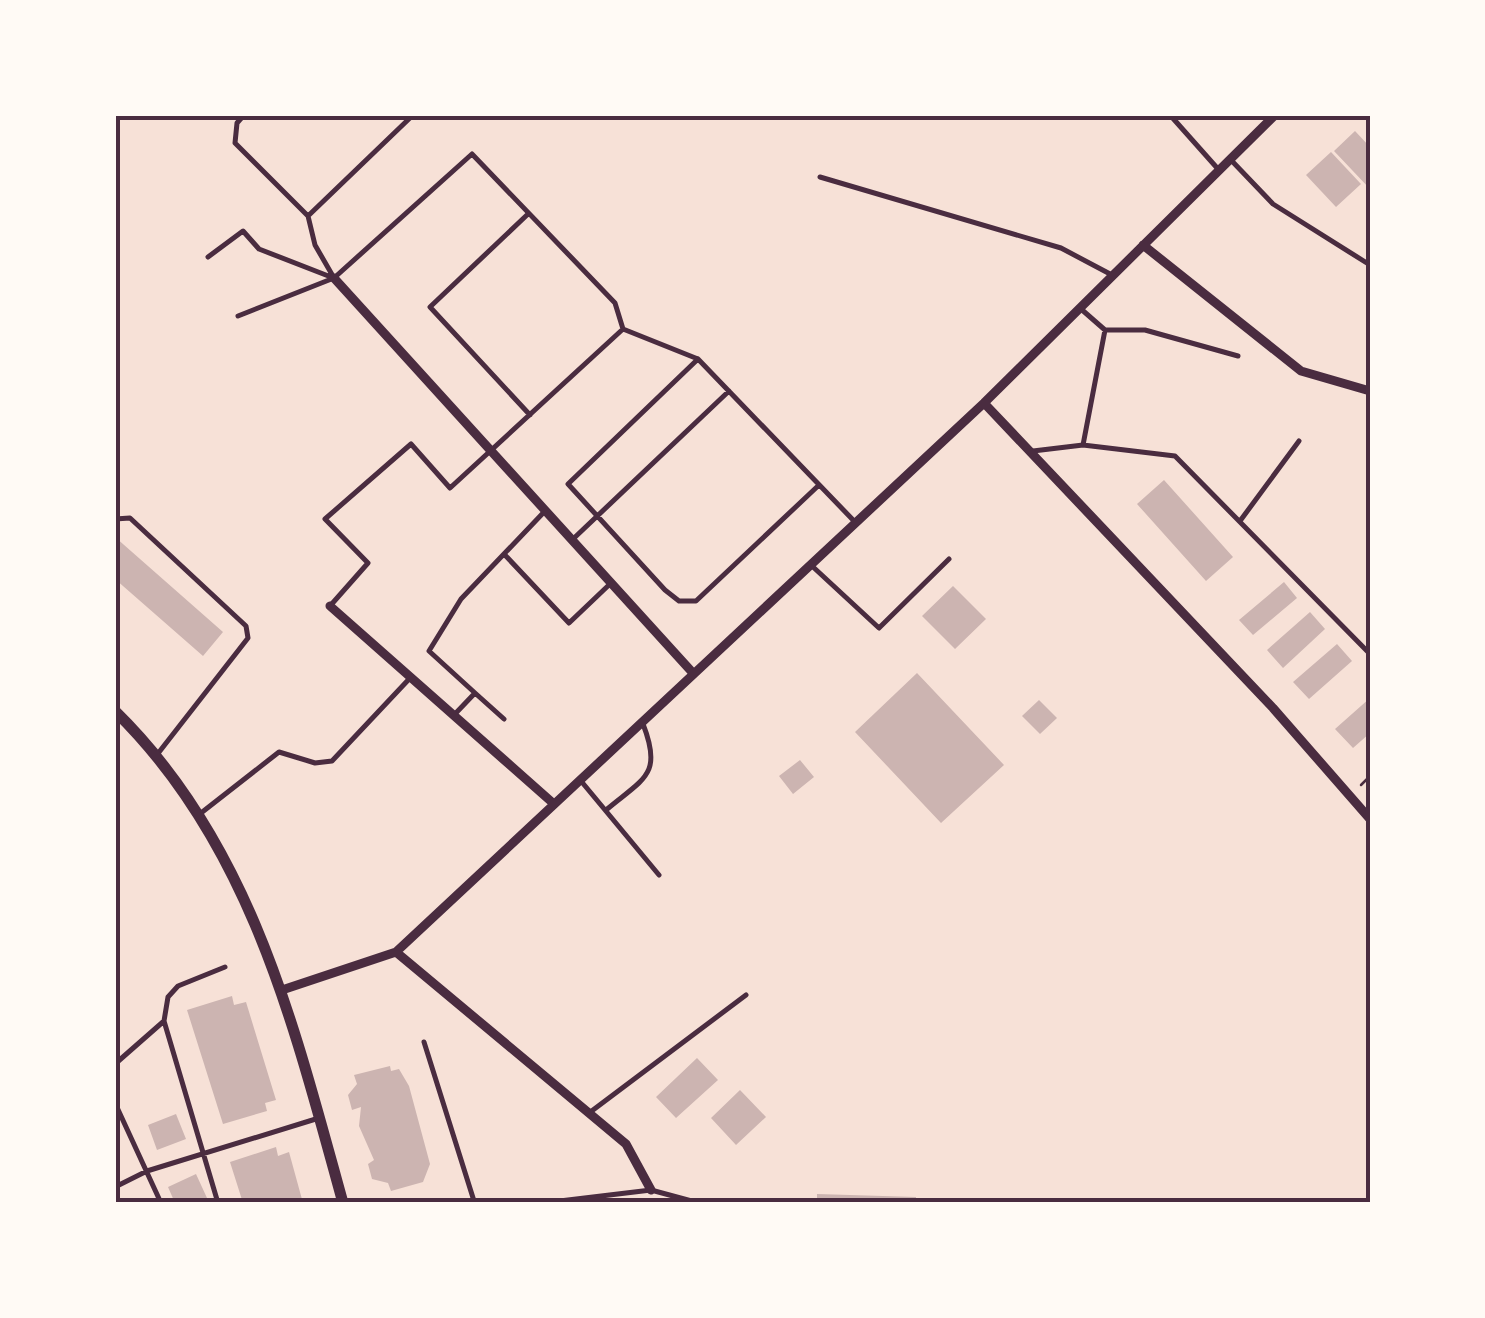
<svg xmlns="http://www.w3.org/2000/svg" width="1485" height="1318" viewBox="0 0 1485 1318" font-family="Quicksand,sans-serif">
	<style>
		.building { fill: #ccb4b1 }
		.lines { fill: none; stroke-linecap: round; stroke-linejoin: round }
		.path { stroke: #4a2c40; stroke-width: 2.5 }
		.service { stroke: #4a2c40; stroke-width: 5 }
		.minor { stroke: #4a2c40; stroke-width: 9 }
		.tertiary { stroke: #4a2c40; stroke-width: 11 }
		.neatline { fill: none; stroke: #4a2c40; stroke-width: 4 }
	</style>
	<rect width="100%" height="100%" fill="#f7e1d7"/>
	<!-- building -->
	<path class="building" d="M 1355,131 L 1370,147 L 1370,189 L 1334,151 Z
		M 1331,152 L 1361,184 L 1336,207 L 1306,175 Z
		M 1164,480 L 1233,557 L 1206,581 L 1137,504 Z
		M 115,537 L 223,632 L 203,656 L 115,579 Z
		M 1284,582 L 1297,598 L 1253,635 L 1239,620 Z
		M 953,586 L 986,619 L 955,649 L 922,616 Z
		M 1310,612 L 1325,629 L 1283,668 L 1267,650 Z
		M 1337,644 L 1352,661 L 1309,699 L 1293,682 Z
		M 917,673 L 1004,765 L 941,823 L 855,732 Z
		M 1370,698 L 1370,733 L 1353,748 L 1335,729 Z
		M 1039,700 L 1057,718 L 1040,734 L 1022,716 Z
		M 800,760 L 814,777 L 793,794 L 779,776 Z
		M 232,996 L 234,1005 L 246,1002 L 276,1100 L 265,1103 L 267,1111 L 223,1124 L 187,1010 Z
		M 697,1058 L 718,1080 L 676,1118 L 656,1097 Z
		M 390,1066 L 391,1071 L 399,1069 L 409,1086 L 430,1164 L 423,1182 L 391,1191 L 388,1183 L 372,1179 L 368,1164 L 374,1160 L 359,1126 L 361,1107 L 352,1110 L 348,1095 L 357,1084 L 354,1075 Z
		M 740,1090 L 766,1117 L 736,1145 L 711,1118 Z
		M 176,1114 L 186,1139 L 157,1150 L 148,1125 Z
		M 276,1147 L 278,1156 L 289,1152 L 303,1203 L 243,1203 L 230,1162 Z
		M 196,1174 L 207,1198 L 175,1203 L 168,1187 Z
		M 817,1194 L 916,1197 L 916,1203 L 817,1203 Z"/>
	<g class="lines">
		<!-- path -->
		<path class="path" d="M 1361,785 L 1370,776"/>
		<!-- service -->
		<path class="service" d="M 244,115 L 237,123 L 235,143 L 308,216 L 315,245 L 334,278
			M 1170,115 L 1218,169
			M 1230,159 L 1273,204 L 1370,265
			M 820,177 L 1061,248 L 1112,275
			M 528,214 L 430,307 L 530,415
			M 308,216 L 413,115
			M 208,257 L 243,231 L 259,249 L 331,277
			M 1081,309 L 1105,330 L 1145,330 L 1238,356
			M 238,316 L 334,278 L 472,154 L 615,303 L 623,329 L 450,488 L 411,444 L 325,519 L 368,563 L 330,606
			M 623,329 L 698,359 L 855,522
			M 698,359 L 568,484 L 665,590 L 679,601 L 696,601 L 819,485
			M 1083,445 L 1175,456 L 1370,654
			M 1033,451 L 1083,445 L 1105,330
			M 115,519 L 130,518 L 246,626 L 248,638 L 156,756
			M 1240,521 L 1299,441
			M 572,540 L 729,391
			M 504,554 L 569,623 L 611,583
			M 812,566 L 879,628 L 949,559
			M 475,693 L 504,719
			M 454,715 L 475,693 L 429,651 L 461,599 L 545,511
			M 581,781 L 659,875
			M 606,810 C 644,778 663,775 643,724
			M 201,813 L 279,752 L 315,763 L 332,761 L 411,677
			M 164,1021 L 218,1203
			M 424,1042 L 474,1201 L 481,1203
			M 115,1064 L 164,1021 L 168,997 L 178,986 L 225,967
			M 115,1103 L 161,1203
			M 589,1113 L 746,995
			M 115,1187 L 147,1171 L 319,1118
			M 543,1203 L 651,1190 L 699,1203"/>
		<!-- minor -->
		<path class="minor" d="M 1143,245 L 1301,371 L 1370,391
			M 334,278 L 692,672
			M 984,403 L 1273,708 L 1370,819
			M 330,606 L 554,804
			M 396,952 L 626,1144 L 651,1190
			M 282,990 L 396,952 L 984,403 L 1275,115"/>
		<!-- tertiary -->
		<path class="tertiary" d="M 115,711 C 251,844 294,1026 343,1203"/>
	</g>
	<!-- border -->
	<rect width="1485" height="1318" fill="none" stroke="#fffaf5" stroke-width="235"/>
	<rect x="118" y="118" width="1250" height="1082" class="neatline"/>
</svg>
